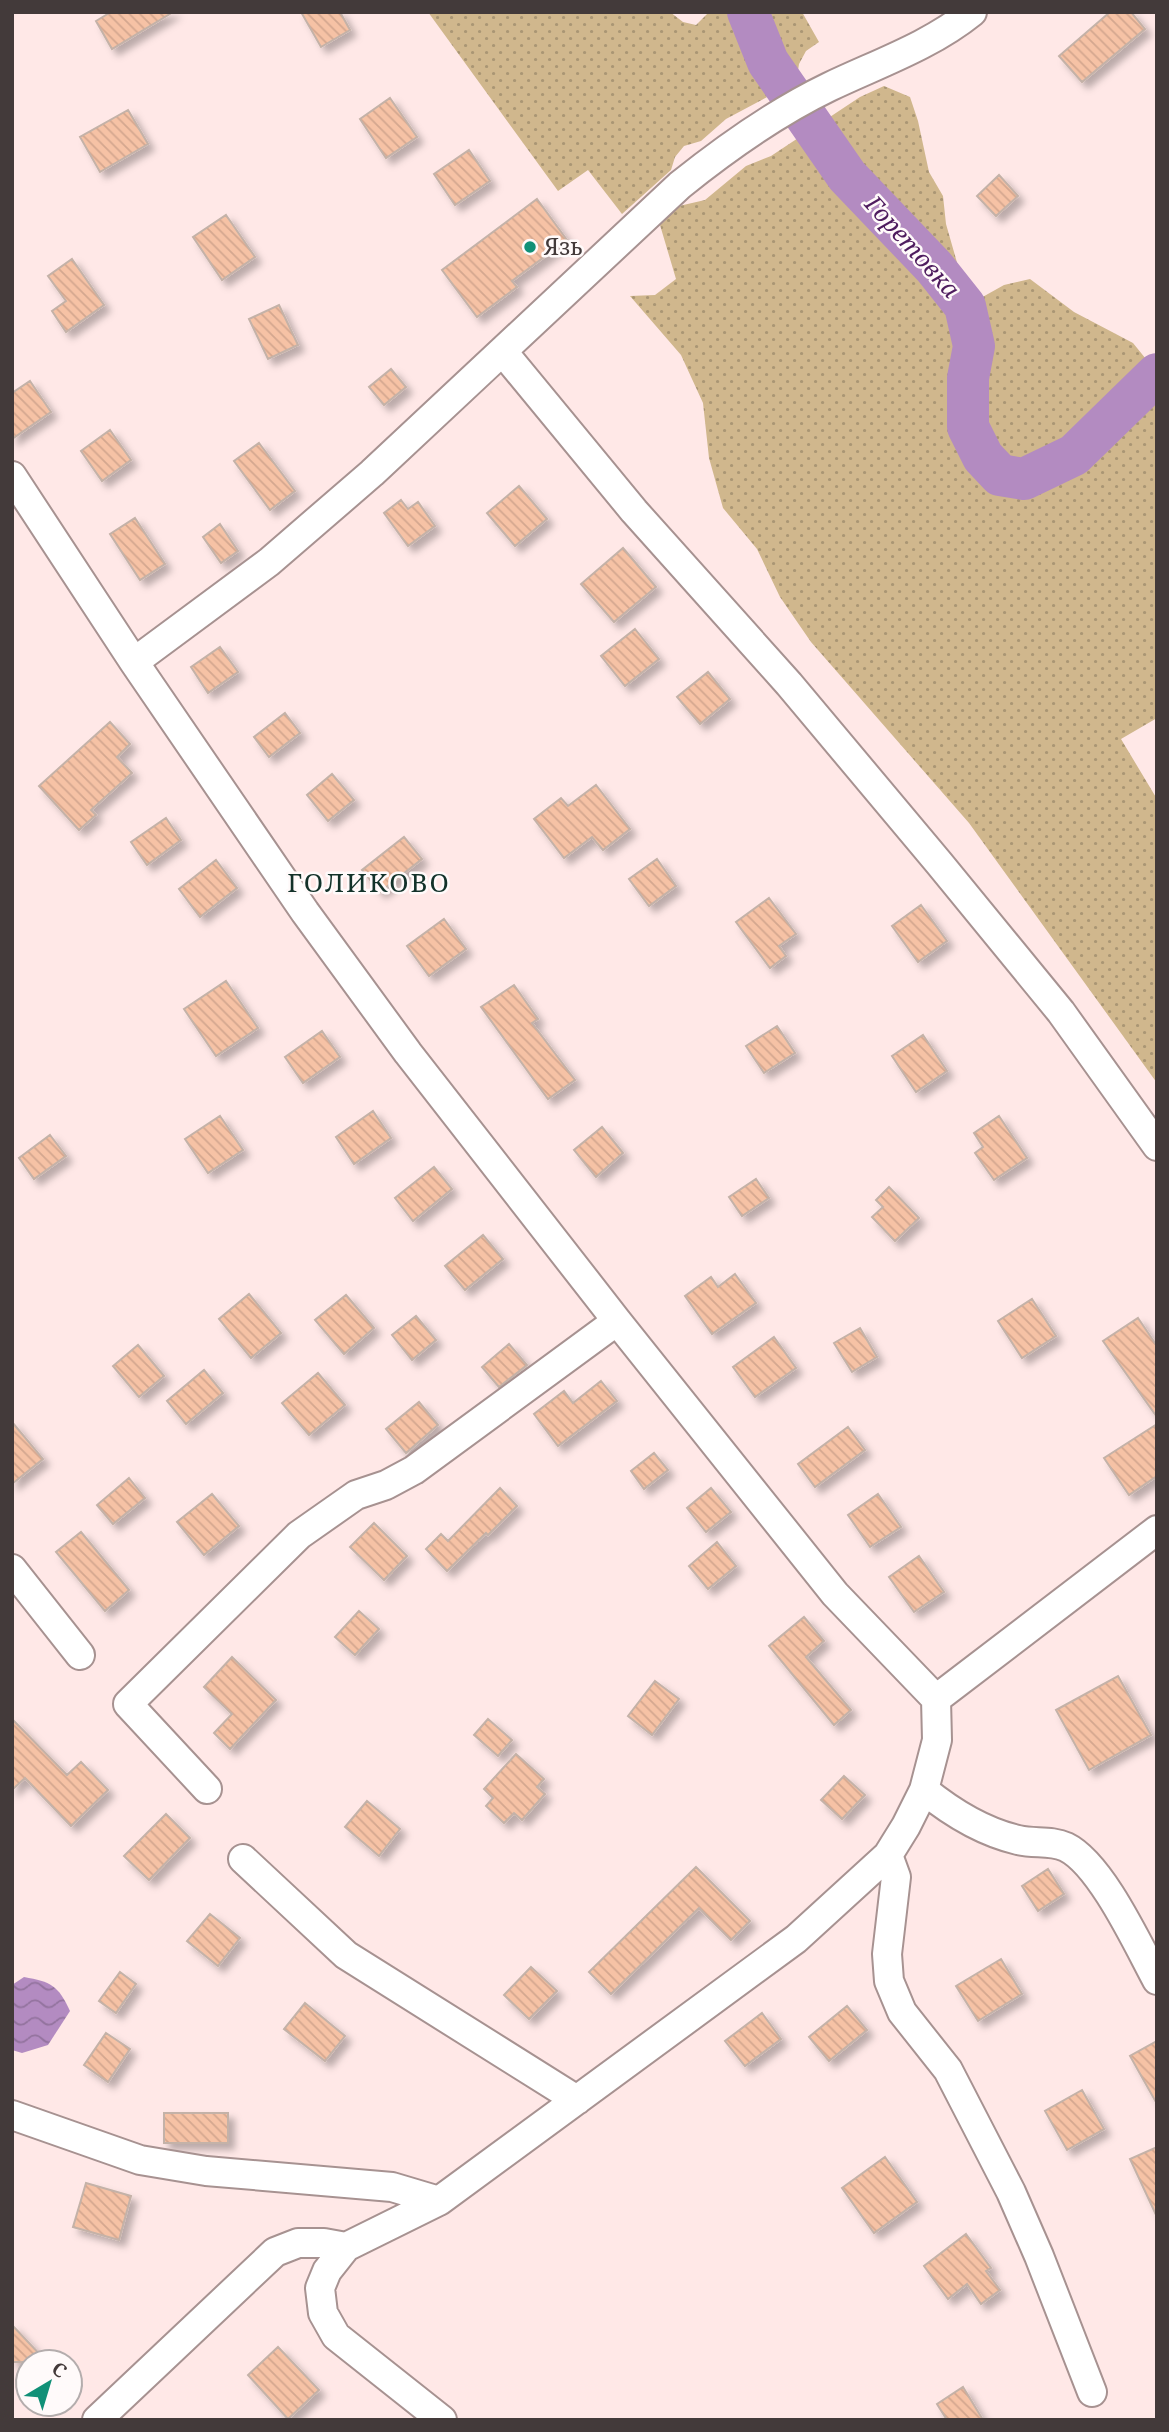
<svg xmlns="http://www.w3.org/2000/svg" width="1169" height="2432" viewBox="0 0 1169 2432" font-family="'Noto Serif',serif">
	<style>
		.grass { fill: url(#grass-dots) }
		.water { fill: url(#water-waves) }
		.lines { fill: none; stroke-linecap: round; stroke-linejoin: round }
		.river { stroke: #b38bc1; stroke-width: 42 }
		.building { fill: url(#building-back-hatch); stroke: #c4b2a8; stroke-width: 2; filter: url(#shadow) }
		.minor-casing { stroke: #a79291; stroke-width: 32 }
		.minor { stroke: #fff; stroke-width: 28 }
		.poi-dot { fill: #119077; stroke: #fffafa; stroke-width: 2.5 }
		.labels { text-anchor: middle; stroke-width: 5; stroke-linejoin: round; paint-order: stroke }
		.poi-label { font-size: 23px; fill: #433a3a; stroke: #fffafa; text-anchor: start }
		.water-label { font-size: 24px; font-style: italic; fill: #4e1c5e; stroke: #fffafa }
		.quarter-label { font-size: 26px; letter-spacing: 2px; fill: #13322a; stroke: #fffafa }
	</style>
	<defs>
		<pattern id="grass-dots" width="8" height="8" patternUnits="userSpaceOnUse" patternTransform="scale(1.75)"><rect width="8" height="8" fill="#d0b78d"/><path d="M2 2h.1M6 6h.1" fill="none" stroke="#aa9674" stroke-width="1.8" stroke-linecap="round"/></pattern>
		<pattern id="water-waves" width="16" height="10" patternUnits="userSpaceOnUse" patternTransform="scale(1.75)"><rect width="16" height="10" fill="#b38bc1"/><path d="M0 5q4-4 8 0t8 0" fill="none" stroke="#93739e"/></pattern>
		<pattern id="building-back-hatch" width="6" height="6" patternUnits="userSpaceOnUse" patternTransform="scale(1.75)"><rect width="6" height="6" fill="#f6c2a5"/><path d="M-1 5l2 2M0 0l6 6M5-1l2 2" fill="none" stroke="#d4a78f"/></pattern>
		<filter id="shadow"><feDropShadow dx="6" dy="6" stdDeviation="3.5" flood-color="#0004"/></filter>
	</defs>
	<rect width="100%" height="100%" fill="#ffe8e7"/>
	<!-- grass -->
	<path class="grass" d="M 428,12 L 670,12 L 683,22 L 696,25 L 709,12 L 802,12 L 819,42 L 806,51 L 799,64 L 797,77 L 788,86 L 726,119 L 701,141 L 684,146 L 675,157 L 671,170 L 622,214 L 588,170 L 558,191 Z
		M 884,86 L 910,97 L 918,121 L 929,172 L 943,196 L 946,224 L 962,280 L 979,299 L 1004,285 L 1030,279 L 1074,312 L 1133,343 L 1150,364 L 1157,364 L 1157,718 L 1121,739 L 1157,799 L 1157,1083 L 969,823 L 811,642 L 780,597 L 757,549 L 723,508 L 709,458 L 703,403 L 681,355 L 630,296 L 655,295 L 676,279 L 660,225 L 679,206 L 705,200 L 746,166 L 771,156 L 860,97 Z"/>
	<!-- water -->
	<path class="water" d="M 24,1977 C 51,1982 58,1985 70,2011 L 48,2045 L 22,2053 L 12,2050 L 12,1985 Z"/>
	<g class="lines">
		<!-- river -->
		<path class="river" d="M 748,12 L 768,62 L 847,176 L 934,267 L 965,306 L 974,346 L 968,378 L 968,427 L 983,457 L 1000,475 L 1024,479 L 1074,455 L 1157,374"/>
	</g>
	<!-- building -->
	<path class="building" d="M 111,12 L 173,12 L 112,49 L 96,21 Z
		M 301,12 L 340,12 L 350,30 L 321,47 Z
		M 1110,12 L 1131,12 L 1145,29 L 1082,82 L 1059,56 Z
		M 390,98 L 417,137 L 386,158 L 360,119 Z
		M 128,110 L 148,144 L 100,172 L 80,137 Z
		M 469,150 L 490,181 L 455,205 L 434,174 Z
		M 999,175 L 1018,196 L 996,216 L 977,196 Z
		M 537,199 L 567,240 L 512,281 L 517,287 L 477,317 L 442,270 Z
		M 226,215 L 255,257 L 222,280 L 193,237 Z
		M 72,259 L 104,305 L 66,332 L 52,311 L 66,301 L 48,276 Z
		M 279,305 L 298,345 L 268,359 L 249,319 Z
		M 391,369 L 406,387 L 384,405 L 369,387 Z
		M 30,381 L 51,412 L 12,439 L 12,393 Z
		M 110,430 L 131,460 L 102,481 L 81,451 Z
		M 259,443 L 295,491 L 270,510 L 234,461 Z
		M 519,486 L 547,519 L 515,546 L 487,513 Z
		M 401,500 L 408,509 L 418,502 L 435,526 L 408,546 L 384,513 Z
		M 135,518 L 165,564 L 140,580 L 110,534 Z
		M 220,524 L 238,551 L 221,563 L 203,537 Z
		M 623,548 L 656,587 L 614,622 L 581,584 Z
		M 635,629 L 659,659 L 625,686 L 601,656 Z
		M 220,647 L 238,672 L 208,693 L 191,667 Z
		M 708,672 L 730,699 L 700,724 L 677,697 Z
		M 285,713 L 300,733 L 269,757 L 254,737 Z
		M 110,722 L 130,744 L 117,757 L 132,773 L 91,810 L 96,815 L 79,830 L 39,786 Z
		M 332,774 L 354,800 L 328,821 L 307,795 Z
		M 596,785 L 630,829 L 603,850 L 592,837 L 564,858 L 534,819 L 561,798 L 568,806 Z
		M 166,818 L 181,840 L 147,865 L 131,842 Z
		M 404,837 L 422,859 L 380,892 L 362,870 Z
		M 657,859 L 676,886 L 649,906 L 629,879 Z
		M 216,860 L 237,888 L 200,917 L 179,889 Z
		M 769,898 L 796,934 L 779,946 L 786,956 L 770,968 L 736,922 Z
		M 921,905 L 947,941 L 918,962 L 892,926 Z
		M 444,919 L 466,949 L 429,976 L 407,946 Z
		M 226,981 L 258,1028 L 216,1056 L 184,1009 Z
		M 514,985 L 538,1019 L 532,1023 L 575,1080 L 548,1099 L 481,1007 Z
		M 777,1026 L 795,1053 L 764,1073 L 746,1046 Z
		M 322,1031 L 340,1057 L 303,1083 L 285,1057 Z
		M 923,1035 L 947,1071 L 916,1092 L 892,1056 Z
		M 373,1111 L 391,1138 L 354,1164 L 336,1137 Z
		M 220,1116 L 243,1150 L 208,1173 L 185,1139 Z
		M 999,1116 L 1027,1158 L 994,1180 L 975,1153 L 983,1147 L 974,1133 Z
		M 602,1127 L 623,1153 L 596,1177 L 574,1150 Z
		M 50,1135 L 66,1156 L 34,1179 L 19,1158 Z
		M 434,1167 L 452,1189 L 413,1221 L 395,1198 Z
		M 756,1179 L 769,1198 L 742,1216 L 729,1197 Z
		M 889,1187 L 919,1218 L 895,1241 L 872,1217 L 883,1207 L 876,1200 Z
		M 483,1235 L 503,1259 L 465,1290 L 445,1266 Z
		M 735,1274 L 756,1303 L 712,1334 L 685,1296 L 711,1277 L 718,1287 Z
		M 249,1294 L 281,1333 L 251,1358 L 219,1319 Z
		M 346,1295 L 374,1328 L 344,1354 L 315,1320 Z
		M 1032,1299 L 1056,1336 L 1022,1358 L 998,1321 Z
		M 416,1316 L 436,1340 L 412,1360 L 392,1335 Z
		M 1138,1318 L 1157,1346 L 1157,1417 L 1103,1341 Z
		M 860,1328 L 877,1357 L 852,1372 L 834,1343 Z
		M 774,1337 L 796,1368 L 755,1397 L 733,1367 Z
		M 509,1344 L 527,1365 L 499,1387 L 482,1367 Z
		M 138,1345 L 164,1376 L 139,1397 L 113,1366 Z
		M 204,1370 L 223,1393 L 186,1424 L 167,1401 Z
		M 318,1373 L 345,1405 L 309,1435 L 282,1403 Z
		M 601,1381 L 617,1401 L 558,1446 L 534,1414 L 564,1391 L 573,1403 Z
		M 419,1402 L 438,1425 L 406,1453 L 386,1429 Z
		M 12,1422 L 43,1459 L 12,1484 Z
		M 1157,1424 L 1157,1476 L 1129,1495 L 1104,1458 Z
		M 848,1427 L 865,1450 L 815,1487 L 798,1464 Z
		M 654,1453 L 668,1470 L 644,1489 L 631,1471 Z
		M 129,1478 L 145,1498 L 113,1524 L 97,1505 Z
		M 500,1488 L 517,1506 L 488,1535 L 486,1533 L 447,1571 L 426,1549 L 441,1534 L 448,1541 Z
		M 711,1488 L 731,1512 L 706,1532 L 687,1508 Z
		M 212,1494 L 239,1526 L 204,1555 L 177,1522 Z
		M 878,1494 L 901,1527 L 870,1547 L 848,1515 Z
		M 374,1523 L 407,1556 L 384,1580 L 350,1547 Z
		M 81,1532 L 129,1590 L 105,1611 L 56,1552 Z
		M 717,1542 L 736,1566 L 708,1589 L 689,1566 Z
		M 919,1556 L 944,1592 L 914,1612 L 889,1577 Z
		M 359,1611 L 379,1629 L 355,1655 L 335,1637 Z
		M 804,1617 L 824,1641 L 806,1657 L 851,1710 L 834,1725 L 769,1646 Z
		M 232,1657 L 276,1700 L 230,1749 L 214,1733 L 232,1714 L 204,1687 Z
		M 1118,1676 L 1151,1735 L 1089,1770 L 1056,1710 Z
		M 655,1681 L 679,1699 L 652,1735 L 628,1716 Z
		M 12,1719 L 67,1775 L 81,1762 L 108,1790 L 71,1826 L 25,1778 L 12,1790 Z
		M 488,1719 L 512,1740 L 498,1756 L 474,1735 Z
		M 516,1754 L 544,1779 L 537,1787 L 545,1794 L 522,1820 L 514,1813 L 504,1823 L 486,1806 L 493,1798 L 484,1789 Z
		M 844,1776 L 865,1795 L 842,1819 L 821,1800 Z
		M 367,1801 L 400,1829 L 379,1856 L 345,1827 Z
		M 166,1814 L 190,1838 L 149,1880 L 124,1856 Z
		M 696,1867 L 750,1921 L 731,1940 L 699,1908 L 611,1994 L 589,1972 Z
		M 1048,1869 L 1064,1894 L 1038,1911 L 1022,1886 Z
		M 210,1914 L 240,1938 L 218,1966 L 187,1941 Z
		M 1001,1959 L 1022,1994 L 978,2021 L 956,1986 Z
		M 531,1967 L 557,1991 L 529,2019 L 504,1995 Z
		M 120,1972 L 136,1984 L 116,2013 L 99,2001 Z
		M 305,2003 L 345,2036 L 325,2061 L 284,2029 Z
		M 847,2006 L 867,2030 L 829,2061 L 809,2037 Z
		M 762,2013 L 781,2039 L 745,2066 L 725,2041 Z
		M 106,2033 L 130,2049 L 108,2082 L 84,2065 Z
		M 1157,2041 L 1157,2104 L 1130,2056 Z
		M 1082,2090 L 1104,2129 L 1067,2150 L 1045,2111 Z
		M 164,2113 L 228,2113 L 228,2143 L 164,2143 Z
		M 1157,2147 L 1157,2217 L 1130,2159 Z
		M 885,2157 L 917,2202 L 874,2233 L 842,2188 Z
		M 86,2183 L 131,2196 L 119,2240 L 73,2227 Z
		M 966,2234 L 991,2268 L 986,2271 L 1000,2290 L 981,2304 L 967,2284 L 948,2299 L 924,2266 Z
		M 12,2325 L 47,2362 L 12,2362 Z
		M 278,2347 L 319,2390 L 288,2419 L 248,2375 Z
		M 963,2387 L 983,2420 L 947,2420 L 937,2404 Z"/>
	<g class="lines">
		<defs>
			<path id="minor" d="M 503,352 L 634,511 L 789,684 L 939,863 L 1061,1012 L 1157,1146
				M 12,476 L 134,662 L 305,912 L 408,1053 L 617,1321 L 835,1594 L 936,1699 L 937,1740 L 924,1790 L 906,1826 L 888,1855 L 796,1939 L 439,2201 L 392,2187 L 206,2171 L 140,2160 L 12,2115
				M 134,662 L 269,562 L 372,473 L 680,185 C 726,148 775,113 829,87 C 877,64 930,46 972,12
				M 12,1569 L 80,1655
				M 936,1699 L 1157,1530
				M 207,1789 L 128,1704 L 299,1535 L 356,1495 L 386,1485 L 414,1470 L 617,1321
				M 924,1790 C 951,1812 984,1832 1018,1840 C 1034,1844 1051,1840 1066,1847 C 1101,1864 1138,1945 1157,1980
				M 888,1855 L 896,1877 L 887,1954 L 889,1981 L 902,2012 L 948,2070 L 1011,2192 L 1039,2256 L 1092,2392
				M 243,1859 L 346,1955 L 577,2100
				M 346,2247 L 327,2271 L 320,2288 L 323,2313 L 336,2336 L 442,2420
				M 97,2420 L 275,2252 L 298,2243 L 324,2243 L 346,2247 L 439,2201"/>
		</defs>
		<!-- minor casing -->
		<use href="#minor" class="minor-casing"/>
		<!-- minor -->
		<use href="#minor" class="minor"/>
	</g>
	<!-- markers -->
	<circle class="poi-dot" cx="530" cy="247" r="7"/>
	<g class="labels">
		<!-- poi labels -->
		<g class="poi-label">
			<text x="544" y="255">Язь</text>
		</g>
		<!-- water labels -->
		<g class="water-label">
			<text transform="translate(912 247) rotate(48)" y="8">Горетовка</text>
		</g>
		<!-- quarter labels -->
		<g class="quarter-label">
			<text x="369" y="892">ГОЛИКОВО</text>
		</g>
	</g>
	<!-- border -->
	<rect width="1169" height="2432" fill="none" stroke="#433a3a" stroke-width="28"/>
	<!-- north arrow -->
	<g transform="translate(49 2383) rotate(38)"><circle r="33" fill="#fffafa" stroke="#b4adad" stroke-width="2"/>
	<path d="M0-5L12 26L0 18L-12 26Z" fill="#119077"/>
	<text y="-10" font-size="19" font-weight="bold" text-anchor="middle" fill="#433a3a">С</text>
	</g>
</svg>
